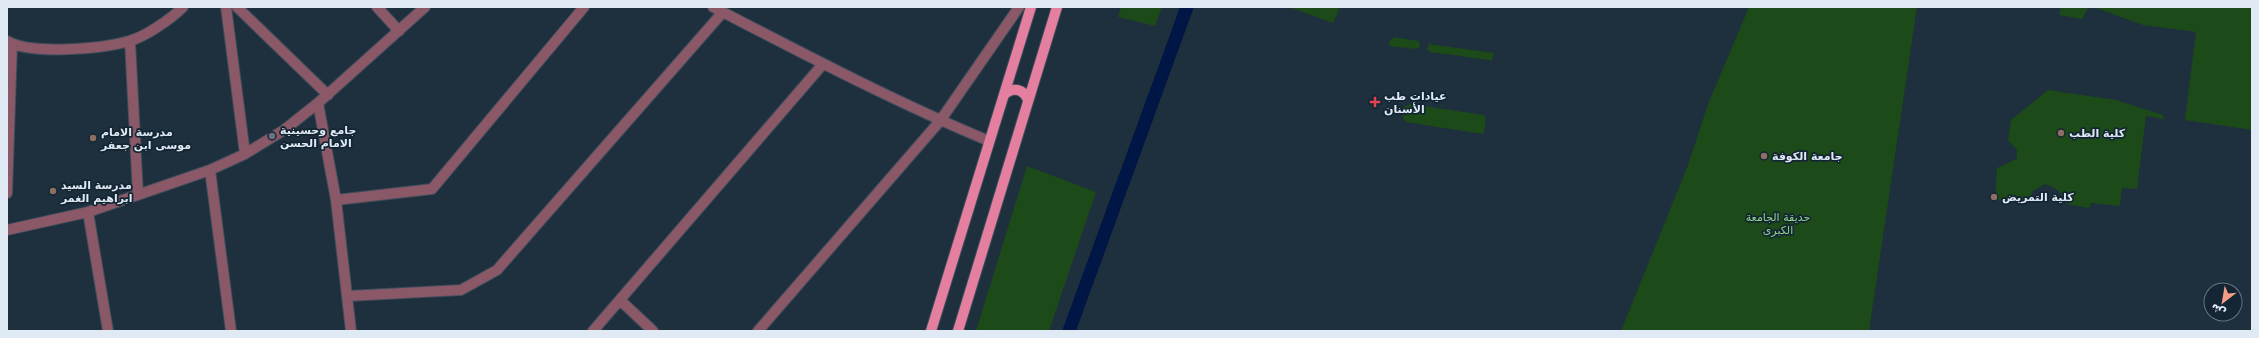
<svg xmlns="http://www.w3.org/2000/svg" width="2259" height="338" viewBox="0 0 2259 338" font-family="'DejaVu Sans','Noto Naskh Arabic',sans-serif">
	<style>
		.green { fill: #1c4a19 }
		.lines { fill: none; stroke-linecap: round; stroke-linejoin: round }
		.canal { stroke: #001644; stroke-width: 13 }
		.minor-casing { stroke: #3d4d5b; stroke-width: 12 }
		.major-casing { stroke: #3d4d5b; stroke-width: 12 }
		.minor { stroke: #8a5866; stroke-width: 10 }
		.major { stroke: #e57f9f; stroke-width: 10 }
		.health-dot { fill: #e0444e; stroke: #142533; stroke-width: 1.5 }
		.education-dot { fill: #8d6e63; stroke: #142533; stroke-width: 1.5 }
		.worship-dot { fill: #6b7280; stroke: #142533; stroke-width: 1.5 }
		.labels { text-anchor: middle; stroke-width: 3.5; stroke-linejoin: round; paint-order: stroke }
		.poi-label { font-size: 11px; font-weight: bold; fill: #dfeaf4; stroke: #142533; text-anchor: start }
		.park-label { font-size: 11px; fill: #91d48a; stroke: #142533 }
	</style>
	<rect width="100%" height="100%" fill="#1e2f3e"/>
	<!-- green -->
	<path class="green" d="M 1121,7 L 1162,7 L 1155,26 L 1118,17 Z
		M 1289,7 L 1340,7 L 1333,23 Z
		M 1749,7 L 1917,7 L 1869,331 L 1621,331 L 1688,165 L 1708,104 Z
		M 2061,7 L 2089,7 L 2082,19 L 2059,15 Z
		M 2093,7 L 2252,7 L 2252,130 L 2185,120 L 2196,32 L 2143,25 Z
		M 1394,37 L 1419,41 L 1420,47 L 1415,49 L 1389,46 L 1390,40 Z
		M 1429,44 L 1494,53 L 1492,60 L 1489,60 L 1430,52 L 1427,49 Z
		M 2048,90 L 2116,100 L 2163,115 L 2164,119 L 2146,116 L 2137,189 L 2122,188 L 2120,206 L 2091,203 L 2089,208 L 2066,204 C 2063,192 2056,188 2045,184 L 2033,191 L 2028,203 L 1995,200 L 1997,168 L 2017,159 L 2017,150 L 2008,140 L 2011,120 Z
		M 1411,104 L 1484,115 L 1486,119 L 1484,132 L 1482,134 L 1406,122 L 1402,116 L 1403,107 Z
		M 1027,166 L 1096,192 L 1049,331 L 976,331 Z"/>
	<g class="lines">
		<!-- canal -->
		<path class="canal" d="M 1069,331 L 1187,7"/>
		<defs>
			<path id="minor" d="M 226,7 L 245,154
				M 237,7 L 328,95
				M 377,7 L 399,31
				M 713,7 C 804,54 895,102 989,141
				M 7,41 C 30,55 102,49 129,41 C 145,37 171,19 183,7
				M 130,41 L 138,195
				M 318,103 L 336,200 L 351,331
				M 210,170 L 231,331
				M 7,193 L 12,44
				M 336,200 L 432,189 L 584,7
				M 88,212 L 108,331
				M 7,230 L 88,212 L 210,170 L 245,154 L 284,130 L 318,103 L 425,7
				M 348,296 L 461,290 L 497,270 L 723,12
				M 621,301 L 653,331
				M 593,331 L 823,64
				M 758,331 L 940,121 L 1019,7"/>
			<path id="major" d="M 1004,95 C 1012,86 1024,89 1028,100
				M 931,331 L 1031,7
				M 958,331 L 1057,7"/>
		</defs>
		<!-- minor casing -->
		<use href="#minor" class="minor-casing"/>
		<!-- major casing -->
		<use href="#major" class="major-casing"/>
		<!-- minor -->
		<use href="#minor" class="minor"/>
		<!-- major -->
		<use href="#major" class="major"/>
	</g>
	<!-- markers -->
	<path class="health-dot" d="M1373 96h4v4h4v4h-4v4h-4v-4h-4v-4h4z"/>
	<g class="education-dot">
		<circle cx="2061" cy="133" r="4"/>
		<circle cx="93" cy="138" r="4"/>
		<circle cx="1764" cy="156" r="4"/>
		<circle cx="53" cy="191" r="4"/>
		<circle cx="1994" cy="197" r="4"/>
	</g>
	<circle class="worship-dot" cx="272" cy="136" r="4"/>
	<g class="labels">
		<!-- poi labels -->
		<g class="poi-label">
			<text x="1384" y="100">عيادات طب<tspan x="1384" dy="13">الأسنان</tspan></text>
			<text x="280" y="134">جامع وحسينية<tspan x="280" dy="13">الامام الحسن</tspan></text>
			<text x="101" y="136">مدرسة الامام<tspan x="101" dy="13">موسى ابن جعفر</tspan></text>
			<text x="2069" y="137">كلية الطب</text>
			<text x="1772" y="160">جامعة الكوفة</text>
			<text x="61" y="189">مدرسة السيد<tspan x="61" dy="13">ابراهيم الغمر</tspan></text>
			<text x="2002" y="201">كلية التمريض</text>
		</g>
		<!-- park labels -->
		<g class="park-label">
			<text x="1778" y="221">حديقة الجامعة<tspan x="1778" dy="13">الكبرى</tspan></text>
		</g>
	</g>
	<!-- border -->
	<rect width="2259" height="338" fill="none" stroke="#dfeaf4" stroke-width="16"/>
	<!-- north arrow -->
	<g transform="translate(2223 302) rotate(211)"><circle r="19" fill="#142533" stroke="#657480"/>
	<path d="M0-3L7 15L0 10L-7 15Z" fill="#f49e8a"/>
	<text y="-6" font-size="11" font-weight="bold" text-anchor="middle" fill="#dfeaf4">ش</text>
	</g>
</svg>
